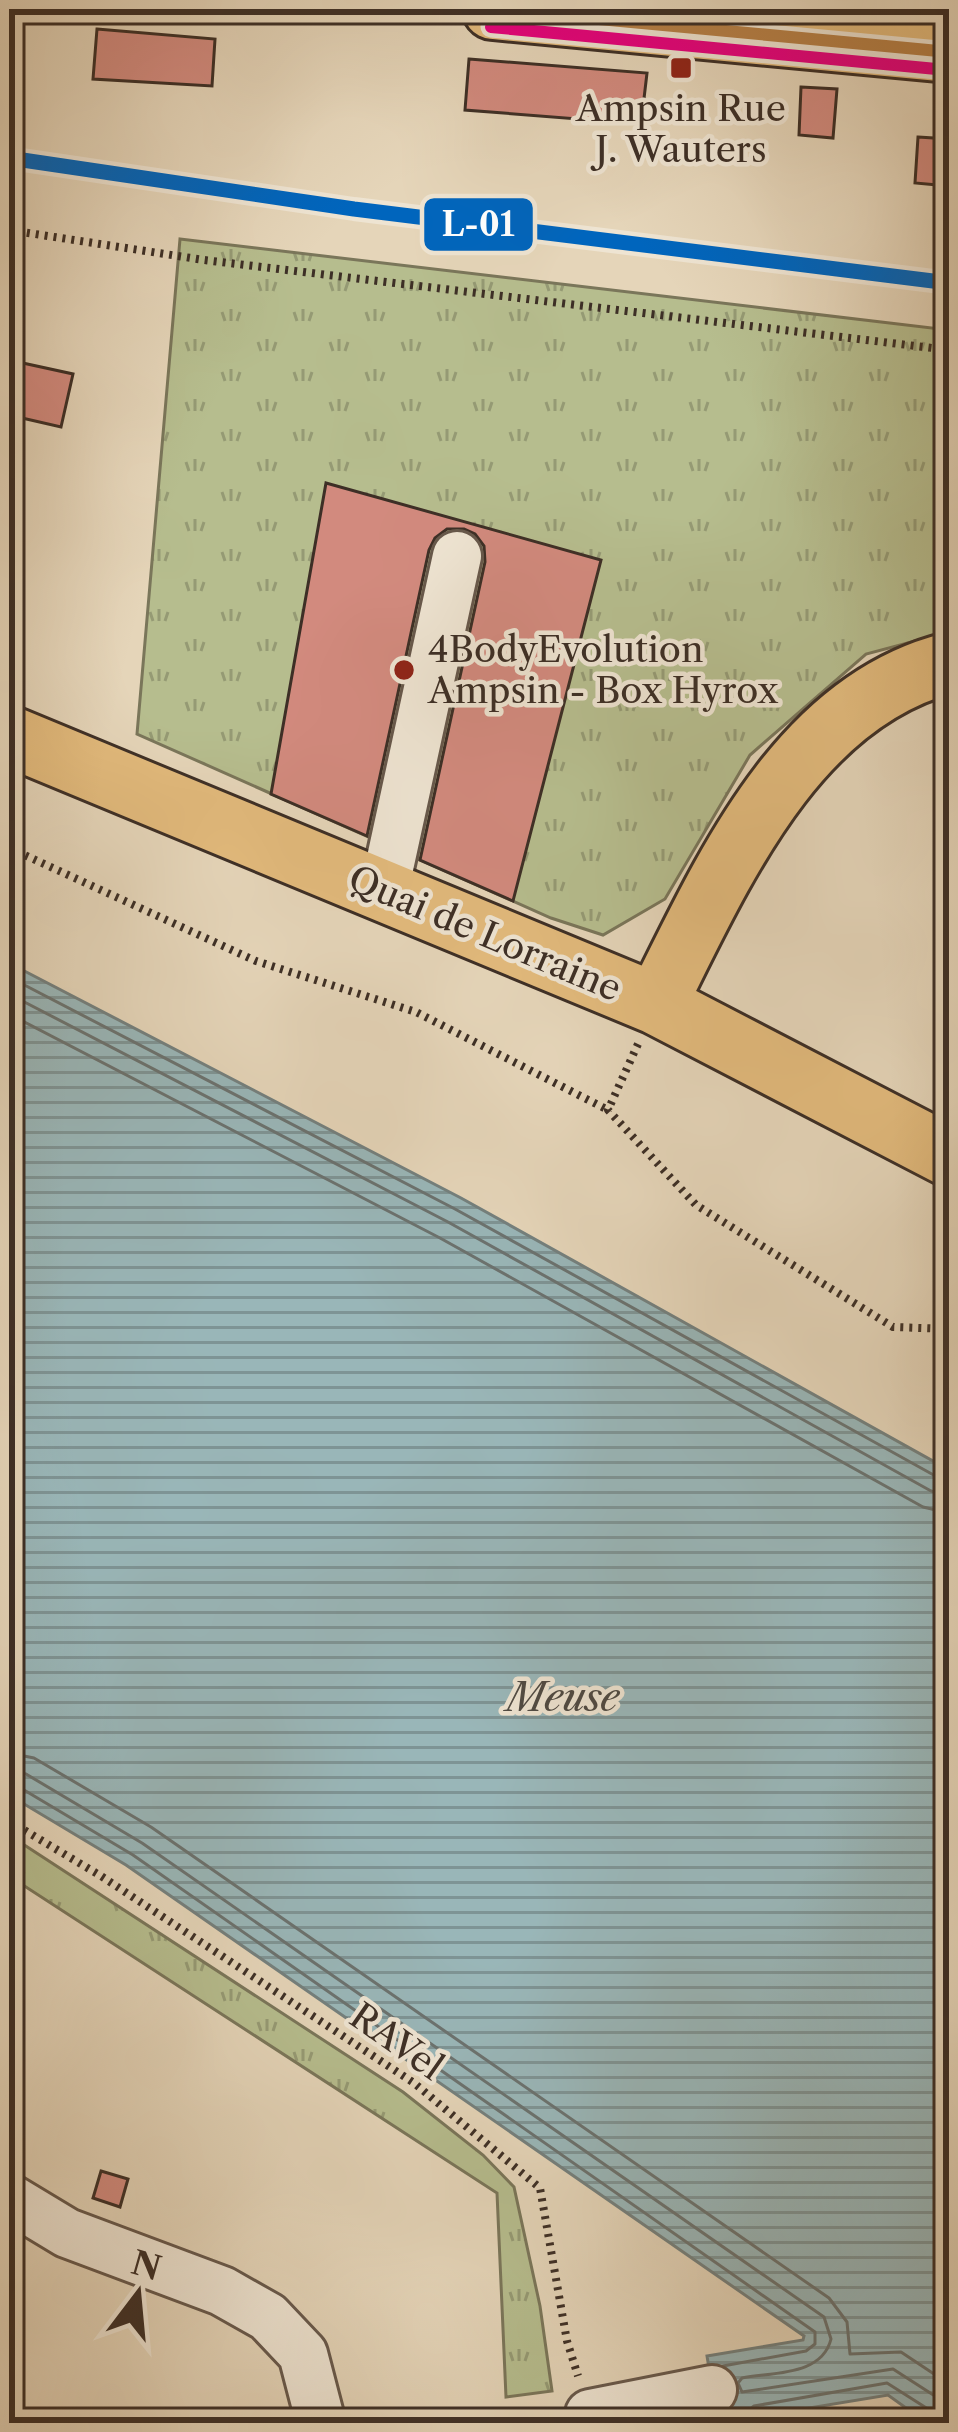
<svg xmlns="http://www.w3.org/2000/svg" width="958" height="2432" viewBox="0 0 958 2432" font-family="'Libre Caslon Text',serif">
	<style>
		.grass { fill: url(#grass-tufts); stroke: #7a765a; stroke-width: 3 }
		.water { fill: url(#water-rules); stroke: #74807e; stroke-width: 3 }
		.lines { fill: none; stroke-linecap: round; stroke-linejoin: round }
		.shore { stroke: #6b726f; stroke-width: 3 }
		.building { fill: #d28a7e; stroke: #3d2f26; stroke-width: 3 }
		.minor-casing { stroke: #67584b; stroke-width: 54 }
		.major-casing { stroke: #3d2f26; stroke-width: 66 }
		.path { stroke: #3d2f26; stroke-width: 8; stroke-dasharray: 3 6; stroke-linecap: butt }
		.minor { stroke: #eee4d2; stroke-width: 48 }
		.major { stroke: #e2ba7c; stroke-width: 60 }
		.bus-1-casing { stroke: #eee4d2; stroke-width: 21 }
		.bus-2-casing { stroke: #eee4d2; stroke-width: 21 }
		.bus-1 { stroke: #b68047; stroke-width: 12 }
		.bus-2 { stroke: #e5007d; stroke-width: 12 }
		.rail-1-casing { stroke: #eee4d2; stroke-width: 24 }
		.rail-1 { stroke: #0065bd; stroke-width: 15 }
		.poi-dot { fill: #8f2418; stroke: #eee4d2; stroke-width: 4.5 }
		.labels { text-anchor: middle; stroke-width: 9; stroke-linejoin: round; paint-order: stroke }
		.poi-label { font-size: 36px; fill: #3d2f26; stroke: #eee4d2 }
		.street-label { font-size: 36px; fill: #3d2f26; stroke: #eee4d2 }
		.water-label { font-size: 39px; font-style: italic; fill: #4f4a43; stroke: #eee4d2 }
		.line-badge { stroke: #eee4d2; stroke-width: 4.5 }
		.badge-label { font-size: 33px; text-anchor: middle; font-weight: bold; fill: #fff }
	</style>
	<defs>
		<pattern id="grass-tufts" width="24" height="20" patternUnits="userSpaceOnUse" patternTransform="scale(3)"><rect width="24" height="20" fill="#b6bd8e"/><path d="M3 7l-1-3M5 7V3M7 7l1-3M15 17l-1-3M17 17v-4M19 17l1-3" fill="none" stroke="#959a74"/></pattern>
		<pattern id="water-rules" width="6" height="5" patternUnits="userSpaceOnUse" patternTransform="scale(3)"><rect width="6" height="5" fill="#99b6b8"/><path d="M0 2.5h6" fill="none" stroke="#7e9495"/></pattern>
	</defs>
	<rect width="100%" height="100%" fill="#e5d5b9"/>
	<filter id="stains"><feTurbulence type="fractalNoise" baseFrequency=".00167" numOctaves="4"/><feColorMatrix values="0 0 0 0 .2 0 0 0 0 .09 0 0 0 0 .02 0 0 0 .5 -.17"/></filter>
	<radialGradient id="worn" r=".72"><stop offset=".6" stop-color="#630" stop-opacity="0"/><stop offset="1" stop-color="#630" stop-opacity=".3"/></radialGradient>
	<!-- grass -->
	<path class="grass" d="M 180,239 L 949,330 L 949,632 L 866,654 L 750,755 L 665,899 L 603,935 L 551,918 L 137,734 Z
		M 9,1835 L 403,2092 L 483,2155 L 514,2187 L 540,2306 L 552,2391 L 506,2397 L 497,2193 L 9,1876 Z"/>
	<!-- water -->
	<path class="water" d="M 9,963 L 461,1198 L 949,1470 L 949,2423 L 927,2423 L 888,2395 L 718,2423 L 707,2356 L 803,2340 L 804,2336 L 126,1865 L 9,1795 Z"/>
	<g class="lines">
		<!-- shore -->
		<path class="shore" d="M 9,977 L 455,1209 L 939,1478 L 949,1480
			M 9,994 L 448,1222 L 931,1491 L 949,1495
			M 9,1014 L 440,1238 L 923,1507 L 949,1513
			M 9,1753 L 34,1758 L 151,1827 L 829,2298 L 847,2322 L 850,2354 L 901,2352 L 949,2384
			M 9,1771 L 26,1774 L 142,1843 L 824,2317 L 831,2339 C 822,2376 773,2372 742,2378 L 738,2383 L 742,2392 L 893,2369 L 938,2398 L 947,2423
			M 9,1786 L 19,1787 L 133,1855 L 815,2332 L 815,2344 L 806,2351 L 723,2366
			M 744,2423 L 746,2412 L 754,2406 L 887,2383 L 928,2409 L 932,2423"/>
	</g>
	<!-- building -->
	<path class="building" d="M 97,29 L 215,39 L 212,86 L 93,79 Z
		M 469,59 L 647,73 L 641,124 L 465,110 Z
		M 801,87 L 837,89 L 833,138 L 799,135 Z
		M 918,137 L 949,139 L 949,186 L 915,183 Z
		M 9,360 L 73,374 L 61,427 L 9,415 Z
		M 326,483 L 601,560 L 513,901 L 420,860 L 485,562 L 484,546 L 475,534 L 464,529 L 447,529 L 435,538 L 429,550 L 367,836 L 271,794 Z
		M 101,2171 L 128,2179 L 120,2207 L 93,2198 Z"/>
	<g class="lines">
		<defs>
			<path id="minor" d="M 384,891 L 457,556
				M 9,2198 L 67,2233 L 222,2291 L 268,2317 L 303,2354 L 321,2423
				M 590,2414 L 712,2390"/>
			<path id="major" d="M 493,9 L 949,52
				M 9,736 L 656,1004 L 949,1156
				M 656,1004 C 721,875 795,702 949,663"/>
		</defs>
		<!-- minor casing -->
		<use href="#minor" class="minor-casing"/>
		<!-- major casing -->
		<use href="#major" class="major-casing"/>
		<!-- path -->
		<path class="path" d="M 9,230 L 204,260 L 949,350
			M 9,848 L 256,961 L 416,1012 L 608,1110
			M 638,1044 L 608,1110 L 696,1205 L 893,1327 L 949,1329
			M 9,1821 L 101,1876 L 414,2083 L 540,2188 L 567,2341 L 578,2376"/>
		<!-- minor -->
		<use href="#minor" class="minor"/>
		<!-- major -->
		<use href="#major" class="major"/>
		<defs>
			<path id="bus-1" d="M 493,9 L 949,52"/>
			<path id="bus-2" d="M 491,27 L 947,70"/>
		</defs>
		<!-- bus-1 casing -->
		<use href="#bus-1" class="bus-1-casing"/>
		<!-- bus-2 casing -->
		<use href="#bus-2" class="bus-2-casing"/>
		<!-- bus-1 -->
		<use href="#bus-1" class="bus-1"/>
		<!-- bus-2 -->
		<use href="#bus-2" class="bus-2"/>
		<defs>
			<path id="rail-1" d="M 9,158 L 354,209 L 949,283"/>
		</defs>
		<!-- rail-1 casing -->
		<use href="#rail-1" class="rail-1-casing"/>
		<!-- rail-1 -->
		<use href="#rail-1" class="rail-1"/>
	</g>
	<!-- markers -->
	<g class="poi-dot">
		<rect x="669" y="56" width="24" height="24" rx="6"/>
		<circle cx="404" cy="670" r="12"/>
	</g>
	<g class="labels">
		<!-- poi labels -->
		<g class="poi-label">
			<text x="681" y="121">Ampsin Rue<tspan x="681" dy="41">J. Wauters</tspan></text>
			<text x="428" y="662" text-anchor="start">4BodyEvolution<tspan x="428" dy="41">Ampsin - Box Hyrox</tspan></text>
		</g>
		<!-- street labels -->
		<g class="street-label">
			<text transform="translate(485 933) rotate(23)" y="13">Quai de Lorraine</text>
			<text transform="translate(397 2041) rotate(35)" y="13">RAVel</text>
		</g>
		<!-- water labels -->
		<g class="water-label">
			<text x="563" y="1711">Meuse</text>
		</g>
	</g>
	<rect class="line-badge" x="422" y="196" width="113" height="57" rx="12" fill="#0065bd"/>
	<g class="badge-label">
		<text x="478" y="236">L-01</text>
	</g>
	<!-- margin -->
	<rect width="958" height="2432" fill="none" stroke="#e5d5b9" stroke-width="48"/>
	<rect x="12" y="12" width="934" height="2408" fill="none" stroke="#3d2f26" stroke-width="6"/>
	<rect x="24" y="24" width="910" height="2384" fill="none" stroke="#3d2f26" stroke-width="3"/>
	<!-- north arrow -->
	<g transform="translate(138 2294) rotate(16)" stroke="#eee4d2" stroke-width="9" paint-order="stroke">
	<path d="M0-9L21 45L0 30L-21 45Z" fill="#3d2f26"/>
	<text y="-18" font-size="33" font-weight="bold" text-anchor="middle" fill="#3d2f26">N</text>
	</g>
	<rect width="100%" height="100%" filter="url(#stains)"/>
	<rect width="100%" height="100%" fill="url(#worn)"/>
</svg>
